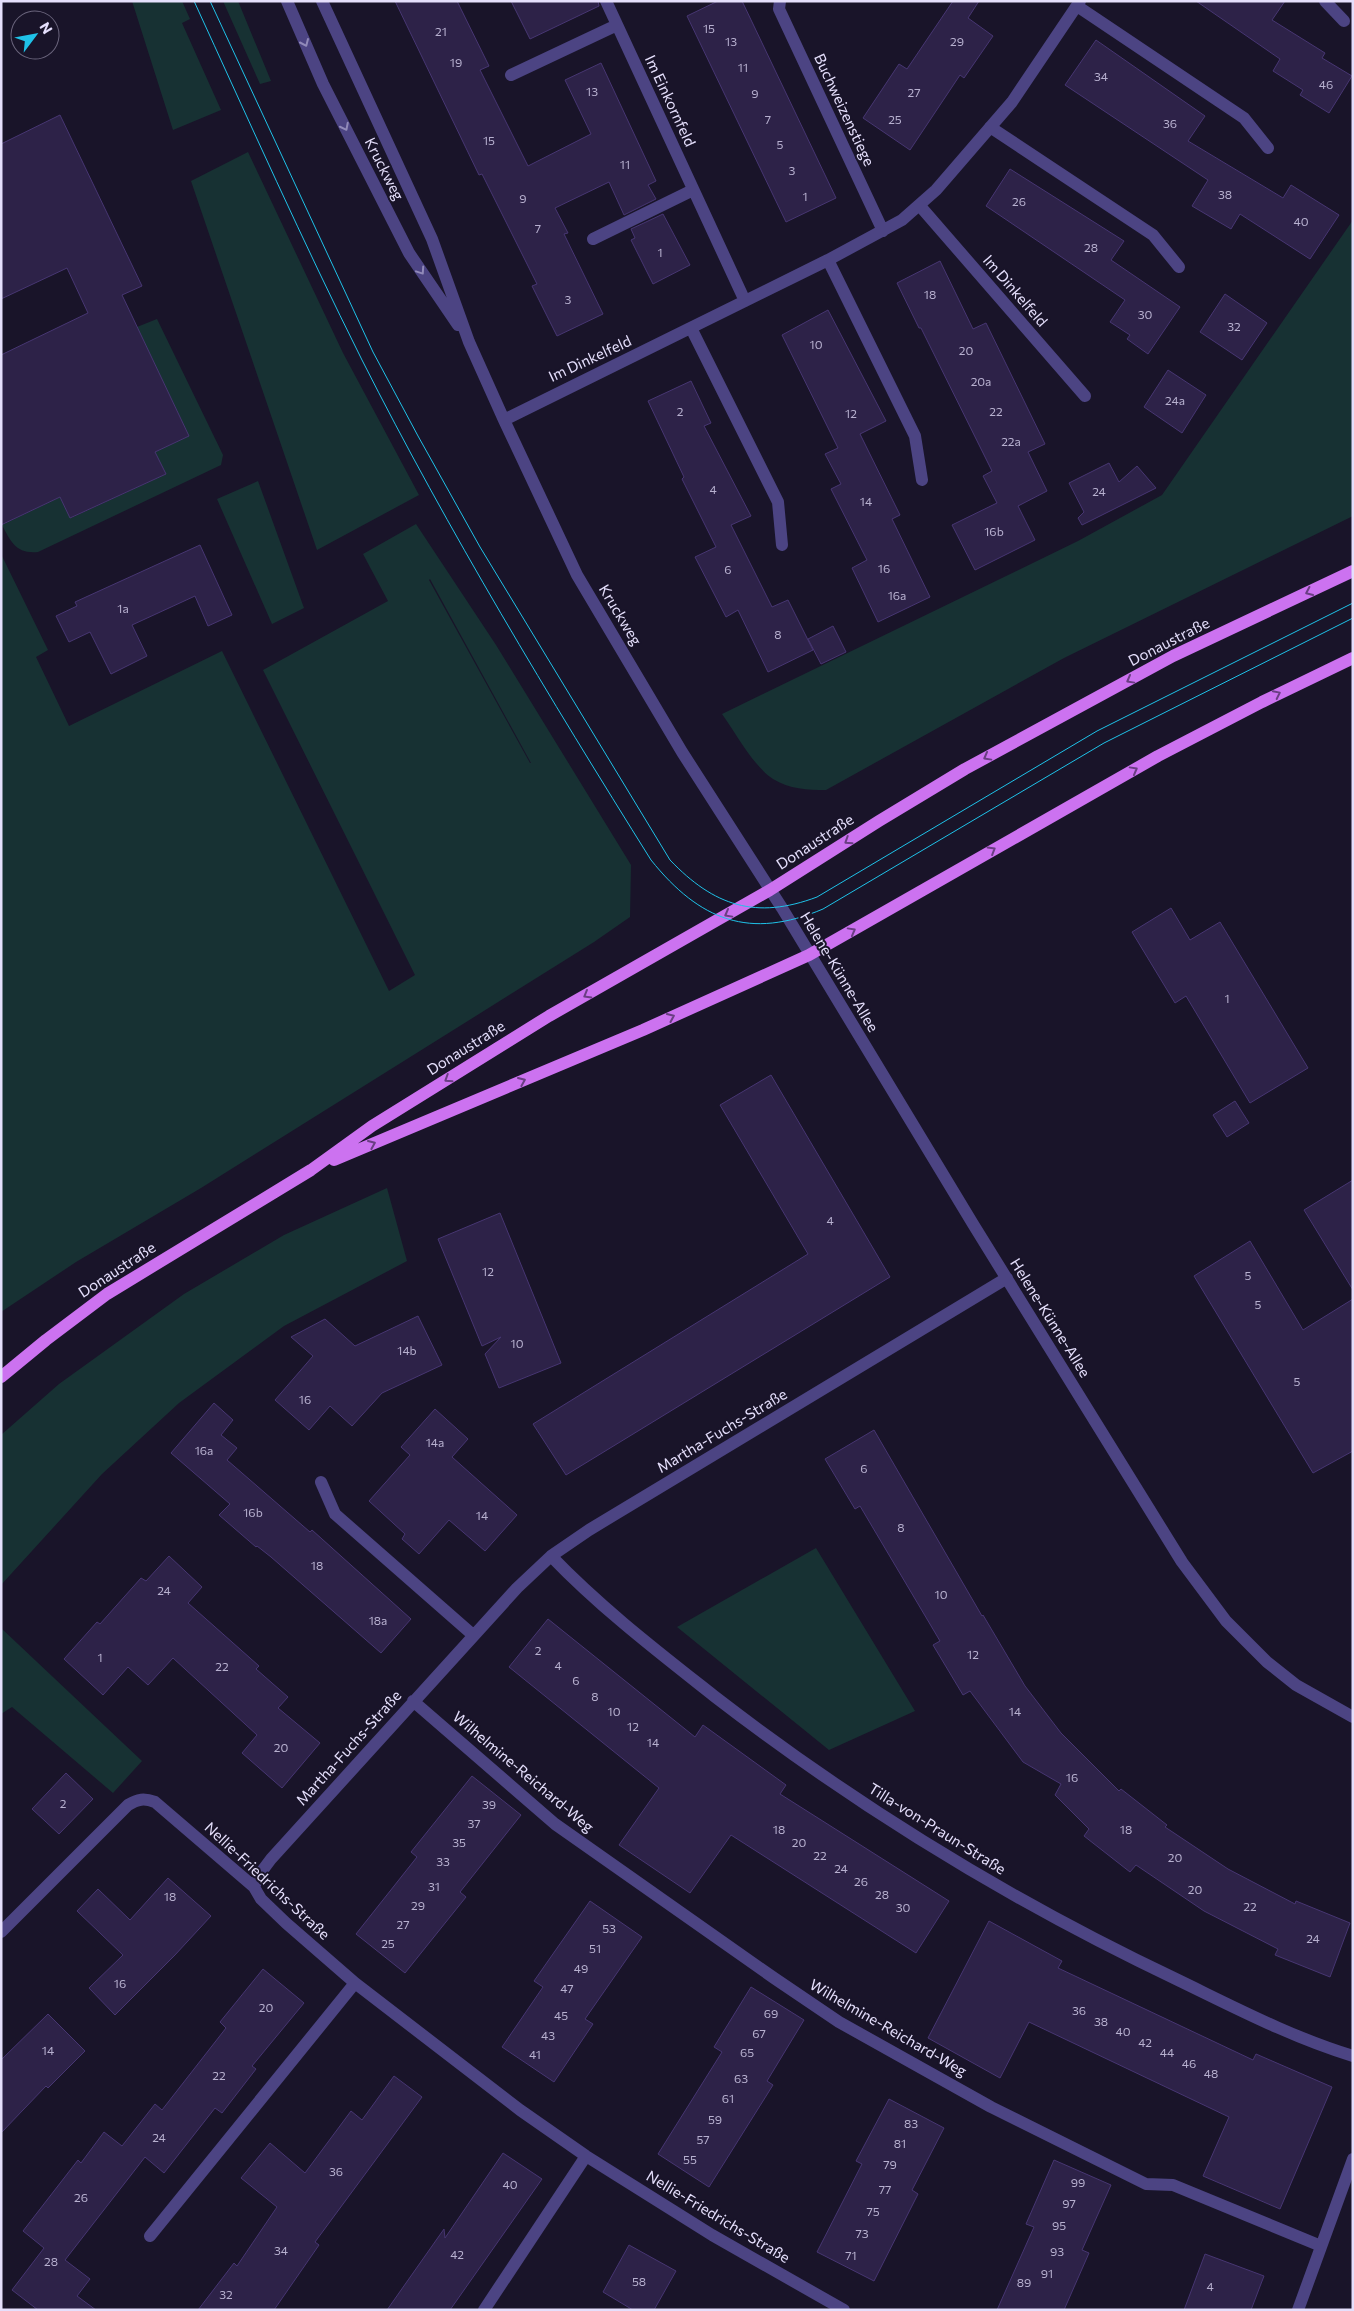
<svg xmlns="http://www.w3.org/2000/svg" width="1354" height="2311" viewBox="0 0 1354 2311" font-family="Commissioner,sans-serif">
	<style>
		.green { fill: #173133; fill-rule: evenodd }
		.building { fill: #2d2248; stroke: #473672 }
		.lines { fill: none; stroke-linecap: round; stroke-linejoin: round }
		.minor { stroke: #4c4483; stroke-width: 12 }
		.major { stroke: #cc72f0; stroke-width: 12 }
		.tram { stroke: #1fc2e8; stroke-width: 1 }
		.oneway { stroke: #918ab9 }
		.oneway2 { stroke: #6a3e83 }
		.labels { text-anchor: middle; stroke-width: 4; stroke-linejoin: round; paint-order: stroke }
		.number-label { font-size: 12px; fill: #b7b0cf }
		.street-label { font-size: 15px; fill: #e5dffc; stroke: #191429 }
	</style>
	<rect width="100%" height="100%" fill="#191429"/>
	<!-- green -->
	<path class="green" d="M 132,1 L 182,1 L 190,19 L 182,23 L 221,110 L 173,130 Z
		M 223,1 L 238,1 L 271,81 L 260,84 Z
		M 248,152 L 343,353 L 419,495 L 317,550 L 191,181 Z
		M 1353,220 L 1353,516 L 1064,658 L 826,790 C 808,790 789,789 773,779 C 754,767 735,732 722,714 L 1078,541 L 1162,495 Z
		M 157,319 L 223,455 L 221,465 L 38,552 C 16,554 11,542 2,525 L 60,497 L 71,518 L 166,474 L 155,452 L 189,436 L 137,327 Z
		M 258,481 L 304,608 L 272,624 L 217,499 Z
		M 416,524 L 496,645 L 631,865 L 630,917 L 594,942 L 201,1188 L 76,1262 L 1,1312 L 1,554 L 48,650 L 36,657 L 69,726 L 222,651 L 389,991 L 415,975 L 263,670 L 388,601 L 363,554 ZM 430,579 L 531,763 L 530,763 L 429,580 Z
		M 387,1188 L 407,1261 L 284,1326 L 179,1403 L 102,1474 L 1,1585 L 1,1435 L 59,1384 L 184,1294 L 284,1235 Z
		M 816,1548 L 915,1711 L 829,1750 L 677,1627 Z
		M 1,1628 L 142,1761 L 113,1793 L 12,1707 L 1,1714 Z"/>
	<!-- building -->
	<path class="building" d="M 395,1 L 457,1 L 489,66 L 480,70 L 528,166 L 591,134 L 565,80 L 601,63 L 656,181 L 648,185 L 656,199 L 624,215 L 609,182 L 555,208 L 568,233 L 564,234 L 603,314 L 557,336 L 532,286 L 537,284 L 482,174 L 479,175 Z
		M 511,1 L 598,1 L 599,6 L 530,39 Z
		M 718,1 L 742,1 L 836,198 L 786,222 L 687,16 Z
		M 953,1 L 979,1 L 968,18 L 993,36 L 964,78 L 960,75 L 910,150 L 863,118 L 899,64 L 907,69 Z
		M 1196,1 L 1285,1 L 1272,20 L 1325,53 L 1322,58 L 1352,76 L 1329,113 L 1300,95 L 1303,90 L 1273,71 L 1280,59 Z
		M 1096,40 L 1205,116 L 1188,141 L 1283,198 L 1291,185 L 1339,215 L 1310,259 L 1240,214 L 1231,229 L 1192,206 L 1208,180 L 1065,85 Z
		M 60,115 L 142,286 L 122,295 L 189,436 L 155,452 L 166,474 L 70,518 L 60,497 L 1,525 L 1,355 L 88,313 L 67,268 L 1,299 L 1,144 Z
		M 1010,169 L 1124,241 L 1111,260 L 1180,307 L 1148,354 L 1127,339 L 1130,335 L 1110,322 L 1125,300 L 986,206 Z
		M 663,214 L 690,265 L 653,284 L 631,240 L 635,238 L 631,229 Z
		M 940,261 L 973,329 L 986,323 L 1045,444 L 1028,452 L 1047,491 L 1018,506 L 1035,540 L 975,570 L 952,525 L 997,503 L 983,476 L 992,471 L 921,328 L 919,328 L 897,283 Z
		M 1225,294 L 1267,323 L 1242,360 L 1200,332 Z
		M 828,310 L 886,421 L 860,434 L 900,515 L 892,519 L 930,597 L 878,622 L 852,568 L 867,560 L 831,489 L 841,484 L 825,454 L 838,448 L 782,335 Z
		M 1168,370 L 1206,395 L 1182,433 L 1144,407 Z
		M 691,381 L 711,423 L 704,426 L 751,516 L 731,525 L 772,607 L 788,600 L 813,650 L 768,672 L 738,610 L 726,617 L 695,557 L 716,547 L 682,479 L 684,477 L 648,401 Z
		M 1109,463 L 1119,482 L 1137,466 L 1156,488 L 1082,525 L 1078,518 L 1084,512 L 1069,483 Z
		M 200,545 L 232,615 L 208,626 L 195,596 L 132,625 L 147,656 L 111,674 L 90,632 L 69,642 L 56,616 L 77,606 L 75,602 Z
		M 833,626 L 846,652 L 821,664 L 808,639 Z
		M 1171,908 L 1190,940 L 1220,922 L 1308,1068 L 1250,1103 L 1186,996 L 1175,1003 L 1132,932 Z
		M 771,1075 L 890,1277 L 566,1475 L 533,1424 L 808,1254 L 720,1105 Z
		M 1235,1101 L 1249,1123 L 1227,1137 L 1213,1115 Z
		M 1353,1180 L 1353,1290 L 1304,1210 Z
		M 500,1213 L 561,1363 L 499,1388 L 485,1354 L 501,1337 L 482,1346 L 438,1239 Z
		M 1250,1241 L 1303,1330 L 1353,1299 L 1353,1451 L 1313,1473 L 1194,1276 Z
		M 418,1316 L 442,1365 L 382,1393 L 352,1426 L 330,1406 L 309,1430 L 275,1400 L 313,1356 L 291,1337 L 325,1319 L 355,1346 Z
		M 214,1403 L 233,1420 L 221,1435 L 237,1448 L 227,1460 L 310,1532 L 312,1530 L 411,1619 L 381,1653 L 271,1557 L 257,1546 L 256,1547 L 219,1515 L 230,1504 L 171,1453 Z
		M 435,1409 L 468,1439 L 452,1457 L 517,1515 L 485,1551 L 449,1520 L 419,1554 L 402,1539 L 405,1534 L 369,1501 L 410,1455 L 401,1447 Z
		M 874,1430 L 982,1616 L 983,1615 L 1025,1686 L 1061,1733 L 1119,1791 L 1121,1789 L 1167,1825 L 1165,1827 L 1228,1869 L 1295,1904 L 1296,1901 L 1350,1923 L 1330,1977 L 1275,1955 L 1278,1949 L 1204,1911 L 1136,1865 L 1130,1872 L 1084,1836 L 1089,1829 L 1055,1795 L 1061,1784 L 1023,1762 L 970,1691 L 963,1695 L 933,1645 L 940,1641 L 860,1506 L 855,1509 L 825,1459 Z
		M 169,1556 L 202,1587 L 188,1603 L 259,1666 L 256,1669 L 288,1697 L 278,1708 L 320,1743 L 282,1788 L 242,1753 L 257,1735 L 173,1658 L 148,1685 L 128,1667 L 103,1695 L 64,1659 L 97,1622 L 100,1624 L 141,1578 L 146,1581 Z
		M 548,1619 L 695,1737 L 703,1725 L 786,1785 L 780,1794 L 949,1901 L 916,1953 L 731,1835 L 690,1893 L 619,1845 L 659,1788 L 509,1667 Z
		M 66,1773 L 93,1799 L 59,1834 L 32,1809 Z
		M 472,1776 L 521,1815 L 460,1892 L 466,1897 L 405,1973 L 356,1934 L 417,1857 L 411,1852 Z
		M 168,1878 L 211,1916 L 175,1955 L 115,2015 L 89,1988 L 123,1955 L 77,1911 L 98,1889 L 130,1920 Z
		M 590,1901 L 642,1937 L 585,2019 L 593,2024 L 554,2082 L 502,2047 L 543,1987 L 534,1981 Z
		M 989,1921 L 1062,1961 L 1058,1968 L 1253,2060 L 1256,2054 L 1332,2087 L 1280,2209 L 1203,2176 L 1229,2117 L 1029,2022 L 1000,2078 L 928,2038 Z
		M 263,1969 L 304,2003 L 252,2066 L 256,2069 L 222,2113 L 215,2108 L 164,2173 L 145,2157 L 65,2260 L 90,2279 L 77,2296 L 96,2310 L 38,2310 L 12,2290 L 44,2248 L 23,2231 L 78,2160 L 81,2163 L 104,2132 L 122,2146 L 155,2104 L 162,2110 L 226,2028 L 220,2022 Z
		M 751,1987 L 804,2020 L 767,2081 L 773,2085 L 709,2187 L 658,2154 L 722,2052 L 714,2047 Z
		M 48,2014 L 85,2051 L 48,2088 L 46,2086 L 1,2133 L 1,2060 Z
		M 394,2076 L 422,2097 L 315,2242 L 319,2245 L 274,2310 L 198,2310 L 234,2263 L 237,2266 L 277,2207 L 241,2178 L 270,2143 L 305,2173 L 351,2111 L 362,2120 Z
		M 889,2099 L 944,2128 L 912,2190 L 918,2194 L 874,2281 L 817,2252 L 862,2164 L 856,2161 Z
		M 503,2153 L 542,2179 L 450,2310 L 387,2310 L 444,2229 L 445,2238 Z
		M 1054,2160 L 1111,2185 L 1082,2250 L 1089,2253 L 1064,2310 L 997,2310 L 1034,2227 L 1026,2224 Z
		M 629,2245 L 676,2271 L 654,2310 L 633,2310 L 603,2292 Z
		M 1205,2254 L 1264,2276 L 1251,2310 L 1184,2310 Z"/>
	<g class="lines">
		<!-- minor -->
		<path class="minor" d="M 287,1 L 323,84 L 409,253 L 458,325
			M 322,1 L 432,239 L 469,342 L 504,420 L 577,575 L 682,752 L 782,908 L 973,1224 L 1182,1562 L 1226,1621 L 1267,1662 L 1296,1685 L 1353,1717
			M 606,1 L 745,301
			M 780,1 L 779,9 L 883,231
			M 1325,1 L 1344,21
			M 1077,6 L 1244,118 L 1268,148
			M 511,75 L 617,25
			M 990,127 L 1153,235 L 1179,267
			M 920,206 L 1085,396
			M 593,239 L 693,190
			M 828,260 L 915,436 L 922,480
			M 691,328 L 778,502 L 782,545
			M 504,420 L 828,260 L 902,220 L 936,190 L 1012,102 L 1080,1
			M 321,1482 L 335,1514 L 473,1635
			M 551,1556 C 601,1608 657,1651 714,1696 C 858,1807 1013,1902 1178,1980 C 1234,2007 1293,2038 1353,2056
			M 413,1701 L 555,1824 L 774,1978 L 839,2022 L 991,2107 L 1146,2184 L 1173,2185 L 1321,2246
			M 254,1887 L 259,1875 L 271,1859 L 517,1588 L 551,1556 L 589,1530 L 1007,1278
			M 1,1932 L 128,1805 C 138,1799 144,1798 155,1802 L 254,1887 L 261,1899 L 286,1923 L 355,1983 L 520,2110 L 586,2156 L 712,2235 L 844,2310
			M 150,2236 L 355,1983
			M 484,2310 L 586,2156
			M 1298,2310 L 1353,2159"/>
		<!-- major -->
		<path class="major" d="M 334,1160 L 643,1030 L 809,955 L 1158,756 L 1262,702 L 1353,658
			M 1,1377 L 46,1340 L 107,1294 L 311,1170 L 372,1126 L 549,1016 L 770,890 L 879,821 L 965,769 L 1173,656 L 1353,571"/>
		<!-- tram -->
		<path class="tram" d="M 194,1 C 249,121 303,242 362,360 C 449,532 549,697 651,860 C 700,921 750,940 823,909 L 1104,743 L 1353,618
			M 210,1 L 373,352 L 418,436 L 480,547 L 670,860 C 714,906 756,920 817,897 L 1097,731 L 1353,603"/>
	</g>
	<!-- one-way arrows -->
	<defs><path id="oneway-chevron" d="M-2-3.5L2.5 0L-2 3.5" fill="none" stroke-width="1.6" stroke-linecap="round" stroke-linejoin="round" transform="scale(1.25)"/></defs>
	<g class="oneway">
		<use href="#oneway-chevron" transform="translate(305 43) rotate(66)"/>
		<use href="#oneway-chevron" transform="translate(345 127) rotate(63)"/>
		<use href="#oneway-chevron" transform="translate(421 271) rotate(56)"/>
	</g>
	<g class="oneway2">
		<use href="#oneway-chevron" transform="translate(1309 592) rotate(155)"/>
		<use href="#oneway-chevron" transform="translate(1130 680) rotate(151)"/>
		<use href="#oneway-chevron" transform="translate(1277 694) rotate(-26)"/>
		<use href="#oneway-chevron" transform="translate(987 757) rotate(151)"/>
		<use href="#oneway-chevron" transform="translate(1134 770) rotate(-29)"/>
		<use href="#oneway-chevron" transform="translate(848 841) rotate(147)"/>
		<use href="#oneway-chevron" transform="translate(992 850) rotate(-31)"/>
		<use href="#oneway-chevron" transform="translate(728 914) rotate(151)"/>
		<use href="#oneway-chevron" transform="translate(852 931) rotate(-29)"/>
		<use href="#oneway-chevron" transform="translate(587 995) rotate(150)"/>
		<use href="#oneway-chevron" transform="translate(671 1017) rotate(-24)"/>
		<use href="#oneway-chevron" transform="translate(448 1079) rotate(147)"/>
		<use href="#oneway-chevron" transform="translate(522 1081) rotate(-23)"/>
		<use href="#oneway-chevron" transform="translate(372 1144) rotate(-23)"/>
	</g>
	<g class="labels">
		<!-- number labels -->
		<g class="number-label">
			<text x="709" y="33">15</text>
			<text x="441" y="36">21</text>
			<text x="731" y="46">13</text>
			<text x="957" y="46">29</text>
			<text x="456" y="67">19</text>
			<text x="743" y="72">11</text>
			<text x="1101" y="81">34</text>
			<text x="1326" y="89">46</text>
			<text x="592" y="96">13</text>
			<text x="914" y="97">27</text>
			<text x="755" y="98">9</text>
			<text x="768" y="124">7</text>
			<text x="895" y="124">25</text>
			<text x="1170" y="128">36</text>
			<text x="489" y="145">15</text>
			<text x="780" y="149">5</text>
			<text x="625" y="169">11</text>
			<text x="792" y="175">3</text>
			<text x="1225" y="199">38</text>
			<text x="805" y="201">1</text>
			<text x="523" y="203">9</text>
			<text x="1019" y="206">26</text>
			<text x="1301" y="226">40</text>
			<text x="538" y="233">7</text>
			<text x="1091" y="252">28</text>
			<text x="660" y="257">1</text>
			<text x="930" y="299">18</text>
			<text x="568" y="304">3</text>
			<text x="1145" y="319">30</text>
			<text x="1234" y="331">32</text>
			<text x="816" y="349">10</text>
			<text x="966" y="355">20</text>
			<text x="981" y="386">20a</text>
			<text x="1175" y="405">24a</text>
			<text x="680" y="416">2</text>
			<text x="996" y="416">22</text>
			<text x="851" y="418">12</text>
			<text x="1011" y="446">22a</text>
			<text x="713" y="494">4</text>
			<text x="1099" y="496">24</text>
			<text x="866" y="506">14</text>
			<text x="994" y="536">16b</text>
			<text x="884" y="573">16</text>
			<text x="728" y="574">6</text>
			<text x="897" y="600">16a</text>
			<text x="123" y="613">1a</text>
			<text x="778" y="639">8</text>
			<text x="1227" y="1003">1</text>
			<text x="830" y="1225">4</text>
			<text x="488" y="1276">12</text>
			<text x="1248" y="1280">5</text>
			<text x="1258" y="1309">5</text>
			<text x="517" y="1348">10</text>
			<text x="407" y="1355">14b</text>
			<text x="1297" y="1386">5</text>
			<text x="305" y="1404">16</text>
			<text x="435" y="1447">14a</text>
			<text x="204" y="1455">16a</text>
			<text x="864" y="1473">6</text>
			<text x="253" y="1517">16b</text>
			<text x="482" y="1520">14</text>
			<text x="901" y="1532">8</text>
			<text x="317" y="1570">18</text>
			<text x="164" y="1595">24</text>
			<text x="941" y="1599">10</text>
			<text x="378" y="1625">18a</text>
			<text x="538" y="1655">2</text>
			<text x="973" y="1659">12</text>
			<text x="100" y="1662">1</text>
			<text x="558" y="1670">4</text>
			<text x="222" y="1671">22</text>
			<text x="576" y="1685">6</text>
			<text x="595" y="1701">8</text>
			<text x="614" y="1716">10</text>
			<text x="1015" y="1716">14</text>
			<text x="633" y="1731">12</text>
			<text x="653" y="1747">14</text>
			<text x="281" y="1752">20</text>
			<text x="1072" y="1782">16</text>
			<text x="63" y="1808">2</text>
			<text x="489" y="1809">39</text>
			<text x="474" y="1828">37</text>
			<text x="779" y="1834">18</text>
			<text x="1126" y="1834">18</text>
			<text x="459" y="1847">35</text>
			<text x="799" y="1847">20</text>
			<text x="820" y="1860">22</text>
			<text x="1175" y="1862">20</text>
			<text x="443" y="1866">33</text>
			<text x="841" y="1873">24</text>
			<text x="861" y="1886">26</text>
			<text x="434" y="1891">31</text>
			<text x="1195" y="1894">20</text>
			<text x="882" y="1899">28</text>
			<text x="170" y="1901">18</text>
			<text x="418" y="1910">29</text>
			<text x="1250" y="1911">22</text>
			<text x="903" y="1912">30</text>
			<text x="403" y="1929">27</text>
			<text x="609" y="1933">53</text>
			<text x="1313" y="1943">24</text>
			<text x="388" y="1948">25</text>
			<text x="595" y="1953">51</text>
			<text x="581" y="1973">49</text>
			<text x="120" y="1988">16</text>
			<text x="567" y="1993">47</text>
			<text x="266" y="2012">20</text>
			<text x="1079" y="2015">36</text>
			<text x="771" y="2018">69</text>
			<text x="561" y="2020">45</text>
			<text x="1101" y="2026">38</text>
			<text x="1123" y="2036">40</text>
			<text x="759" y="2038">67</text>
			<text x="548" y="2040">43</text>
			<text x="1145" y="2047">42</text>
			<text x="48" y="2055">14</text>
			<text x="747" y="2057">65</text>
			<text x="1167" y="2057">44</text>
			<text x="535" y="2059">41</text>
			<text x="1189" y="2068">46</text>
			<text x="1211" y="2078">48</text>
			<text x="219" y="2080">22</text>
			<text x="741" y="2083">63</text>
			<text x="728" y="2103">61</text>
			<text x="715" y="2124">59</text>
			<text x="911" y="2128">83</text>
			<text x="159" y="2142">24</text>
			<text x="703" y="2144">57</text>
			<text x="900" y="2148">81</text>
			<text x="690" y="2164">55</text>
			<text x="890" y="2169">79</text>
			<text x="336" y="2176">36</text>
			<text x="1078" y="2187">99</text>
			<text x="510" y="2189">40</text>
			<text x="885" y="2194">77</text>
			<text x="81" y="2202">26</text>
			<text x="1069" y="2208">97</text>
			<text x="873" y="2216">75</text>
			<text x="1059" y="2230">95</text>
			<text x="862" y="2238">73</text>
			<text x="281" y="2255">34</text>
			<text x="1057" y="2256">93</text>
			<text x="457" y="2259">42</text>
			<text x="851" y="2260">71</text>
			<text x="51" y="2266">28</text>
			<text x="1047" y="2278">91</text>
			<text x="639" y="2286">58</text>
			<text x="1024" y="2287">89</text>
			<text x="1210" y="2291">4</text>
			<text x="226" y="2299">32</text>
		</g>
		<!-- street labels -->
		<g class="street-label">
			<text transform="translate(670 101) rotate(65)" y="5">Im Einkornfeld</text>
			<text transform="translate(844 110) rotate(65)" y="5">Buchweizenstiege</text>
			<text transform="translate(384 169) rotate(63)" y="5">Kruckweg</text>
			<text transform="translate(1015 291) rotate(49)" y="5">Im Dinkelfeld</text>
			<text transform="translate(590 359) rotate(-25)" y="5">Im Dinkelfeld</text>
			<text transform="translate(620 615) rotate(59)" y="5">Kruckweg</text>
			<text transform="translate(1169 642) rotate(-27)" y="5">Donaustraße</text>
			<text transform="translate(815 842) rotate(-33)" y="5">Donaustraße</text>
			<text transform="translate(839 972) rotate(59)" y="5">Helene-Künne-Allee</text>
			<text transform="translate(466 1048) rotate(-32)" y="5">Donaustraße</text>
			<text transform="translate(117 1270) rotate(-33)" y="5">Donaustraße</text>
			<text transform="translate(1050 1318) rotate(58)" y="5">Helene-Künne-Allee</text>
			<text transform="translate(722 1431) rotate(-31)" y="5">Martha-Fuchs-Straße</text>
			<text transform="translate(349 1748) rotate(-48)" y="5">Martha-Fuchs-Straße</text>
			<text transform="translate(523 1772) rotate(40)" y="5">Wilhelmine-Reichard-Weg</text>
			<text transform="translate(937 1829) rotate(32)" y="5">Tilla-von-Praun-Straße</text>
			<text transform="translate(267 1881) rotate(43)" y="5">Nellie-Friedrichs-Straße</text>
			<text transform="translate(888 2028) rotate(30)" y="5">Wilhelmine-Reichard-Weg</text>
			<text transform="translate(718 2217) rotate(31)" y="5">Nellie-Friedrichs-Straße</text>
		</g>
	</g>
	<!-- border -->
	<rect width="1354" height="2311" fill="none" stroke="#e5dffc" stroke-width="5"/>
	<!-- north arrow -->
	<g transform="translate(35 35) rotate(58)"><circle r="24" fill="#191429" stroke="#6b657d"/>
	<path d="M0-4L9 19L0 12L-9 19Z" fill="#1fc2e8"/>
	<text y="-8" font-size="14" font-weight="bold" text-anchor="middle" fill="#e5dffc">N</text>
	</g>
</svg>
